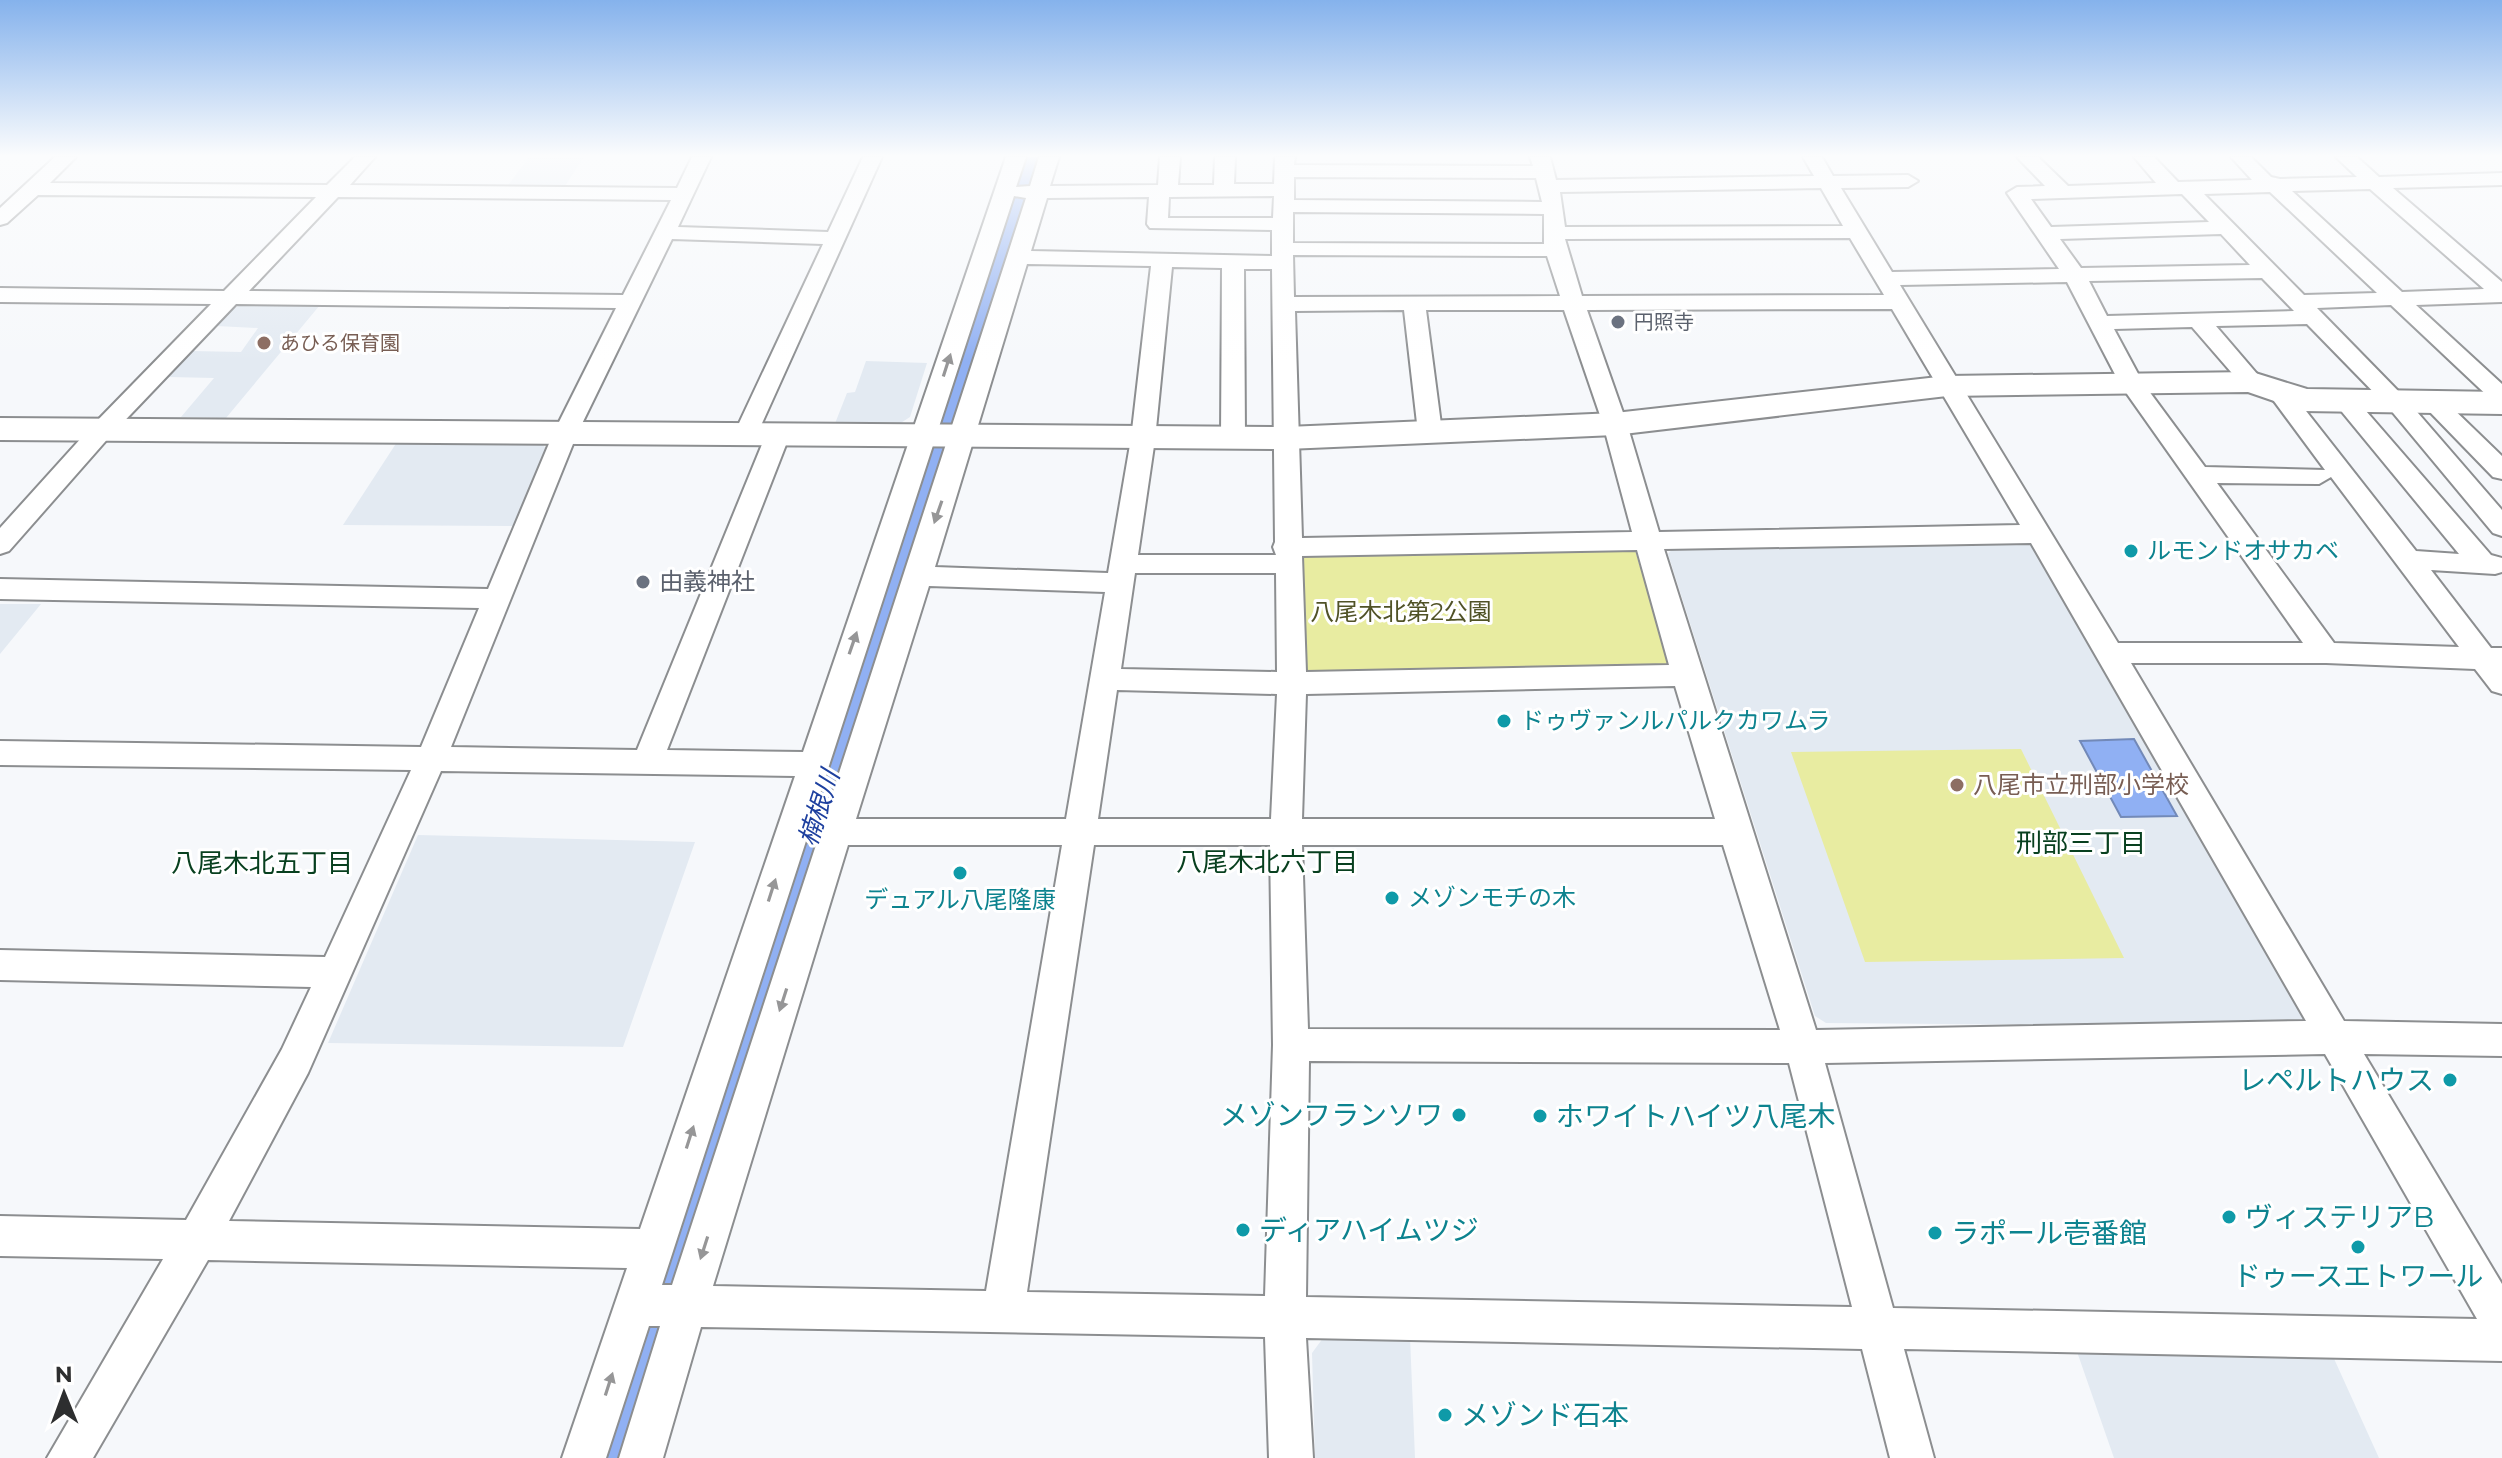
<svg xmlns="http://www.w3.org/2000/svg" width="2502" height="1458" viewBox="0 0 2502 1458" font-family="Montserrat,'Noto Sans JP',sans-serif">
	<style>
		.built { fill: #e3eaf2 }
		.green { fill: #e8eca1 }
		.water { fill: #90b0f3; stroke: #7289b8; stroke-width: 2 }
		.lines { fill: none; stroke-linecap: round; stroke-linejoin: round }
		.river { fill: #90b0f3; fill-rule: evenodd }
		.street-casing { stroke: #8c8e90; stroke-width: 4 }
		.secondary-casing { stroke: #8c8e90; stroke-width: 4 }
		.street { fill: #fff; fill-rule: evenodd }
		.secondary { fill: #fff; fill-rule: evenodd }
		.oneway { fill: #969697 }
		.worship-dot { fill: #6b7280; stroke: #fff; stroke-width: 3 }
		.education-dot { fill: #8d6e63; stroke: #fff; stroke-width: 3 }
		.culture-dot { fill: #0f9aa8; stroke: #fff; stroke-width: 3 }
		.labels { text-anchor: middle; stroke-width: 6; stroke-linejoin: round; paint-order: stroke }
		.far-worship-label { font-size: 20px; fill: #5b616d; stroke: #fff; text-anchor: start }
		.far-education-label { font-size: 20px; fill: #785e54; stroke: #fff; text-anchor: start }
		.culture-label { font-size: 24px; fill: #0d838f; stroke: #fff; text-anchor: start }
		.worship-label { font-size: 24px; fill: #5b616d; stroke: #fff; text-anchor: start }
		.park-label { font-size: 24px; fill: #505226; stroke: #fff }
		.education-label { font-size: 24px; fill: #785e54; stroke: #fff; text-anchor: start }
		.water-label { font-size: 26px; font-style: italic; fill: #1e409f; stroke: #fff }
		.neighbourhood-label { font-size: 26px; fill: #08401f; stroke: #fff }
		.near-culture-label { font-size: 28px; fill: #0d838f; stroke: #fff; text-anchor: start }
	</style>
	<rect width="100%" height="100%" fill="#f6f8fb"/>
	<!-- built -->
	<path class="built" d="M 529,157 L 584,157 L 563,189 L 506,188 Z
		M 245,304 L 320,305 L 226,418 L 181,417 L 214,378 L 169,377 L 193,351 L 241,352 L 258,328 L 216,326 L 233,308 Z
		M 866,361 L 927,363 L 910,417 L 896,426 L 834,426 L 847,393 L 855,392 Z
		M 397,442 L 539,442 L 546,448 L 514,526 L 343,525 Z
		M 2024,541 L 2035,549 L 2312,1024 L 2308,1027 L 1826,1023 L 1815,1016 L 1668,554 L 1675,546 Z
		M 0,604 L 41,604 L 0,654 Z
		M 418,835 L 695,842 L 623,1047 L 328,1043 Z
		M 1326,1334 L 1410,1337 L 1415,1458 L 1315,1458 L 1312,1353 Z
		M 2075,1346 L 2331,1352 L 2379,1458 L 2114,1458 Z"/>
	<!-- green -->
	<path class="green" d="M 1634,547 L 1669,661 L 1664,667 L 1313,675 L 1304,667 L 1298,558 L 1310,553 Z
		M 2021,749 L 2124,958 L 1865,962 L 1791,752 Z"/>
	<!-- water -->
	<path class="water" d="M 2134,739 L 2177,816 L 2121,817 L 2080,741 Z"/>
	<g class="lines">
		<!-- river -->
		<path class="river" d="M 1015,157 L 1045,157 L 1017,235 L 950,472 L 640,1458 L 574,1458 L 912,472 L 985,235 Z"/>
		<defs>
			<path id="street" d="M 55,157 L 76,157 L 50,183 L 327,185 L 355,157 L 375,157 L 350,185 L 677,188 L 692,157 L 711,157 L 678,227 L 828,232 L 863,157 L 882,157 L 754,441 L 736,441 L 733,436 L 823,244 L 672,239 L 577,434 L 451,747 L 637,750 L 765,437 L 777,429 L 789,437 L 667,750 L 803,752 L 1006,157 L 1026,157 L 1016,187 L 1030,186 L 1039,157 L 1059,157 L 1050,186 L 1158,185 L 1160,157 L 1180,157 L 1178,185 L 1214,185 L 1215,157 L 1235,157 L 1234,184 L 1274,184 L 1275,157 L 1295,157 L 1294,165 L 1533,166 L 1530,157 L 1550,157 L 1556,180 L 1814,176 L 1803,157 L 1822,157 L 1833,176 L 1908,175 L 1918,181 L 1908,187 L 1841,188 L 1892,272 L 2059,269 L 2007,193 L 2017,187 L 2045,186 L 2017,157 L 2038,157 L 2068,186 L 2156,183 L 2134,157 L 2154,157 L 2178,182 L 2252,180 L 2231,157 L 2251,157 L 2271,177 L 2280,179 L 2357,177 L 2336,157 L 2357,157 L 2379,177 L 2502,173 L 2502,185 L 2393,188 L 2502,282 L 2502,302 L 2416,305 L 2502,384 L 2502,404 L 2494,402 L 2391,305 L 2317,308 L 2405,398 L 2502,510 L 2502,536 L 2493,533 L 2389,408 L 2307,324 L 2216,326 L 2264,382 L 2252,389 L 2244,387 L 2192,327 L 2114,329 L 2143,383 L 2205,467 L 2325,470 L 2268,393 L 2280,386 L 2288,388 L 2416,551 L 2459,554 L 2333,401 L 2337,396 L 2353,396 L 2491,555 L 2502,558 L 2502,572 L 2495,574 L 2431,570 L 2491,648 L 2502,648 L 2502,694 L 2492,691 L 2475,669 L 2326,663 L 2131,663 L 2344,1021 L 2502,1024 L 2502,1056 L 2364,1054 L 2502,1284 L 2502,1361 L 1904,1349 L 1934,1458 L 1890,1458 L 1862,1349 L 1306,1338 L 1313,1458 L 1269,1458 L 1265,1337 L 701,1327 L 663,1458 L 619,1458 L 660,1326 L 649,1326 L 606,1458 L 562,1458 L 627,1268 L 208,1260 L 93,1458 L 47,1458 L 163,1259 L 0,1256 L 0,1216 L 186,1220 L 282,1049 L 311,987 L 0,980 L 0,950 L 325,957 L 411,770 L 0,765 L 0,741 L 421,747 L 479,608 L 0,599 L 0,579 L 488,589 L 553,434 L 616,308 L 236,304 L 111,435 L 9,551 L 0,554 L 0,528 L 93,425 L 211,304 L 0,302 L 0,288 L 224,291 L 316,197 L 38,195 L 7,223 L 0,225 L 0,208 ZM 1294,177 L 1536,178 L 1542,202 L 1294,200 ZM 1821,188 L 1843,226 L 1565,227 L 1560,192 ZM 2370,189 L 2484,289 L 2402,292 L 2292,191 ZM 2270,192 L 2377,293 L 2304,295 L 2204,194 ZM 2182,194 L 2209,222 L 2051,227 L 2031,199 ZM 1014,196 L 1026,198 L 824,819 L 811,821 ZM 1274,196 L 1273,218 L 1168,218 L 1169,197 ZM 338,197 L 671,200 L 623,295 L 249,291 ZM 1149,197 L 1147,224 L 1150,228 L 1272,230 L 1272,256 L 1031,251 L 1047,198 ZM 1293,212 L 1544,214 L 1544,244 L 1293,243 ZM 2221,234 L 2250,265 L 2081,268 L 2060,239 ZM 1850,238 L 1884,295 L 1582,296 L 1565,239 ZM 1293,255 L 1547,256 L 1560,296 L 1294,297 ZM 1027,264 L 1151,266 L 1131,439 L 1108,573 L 935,567 ZM 1172,267 L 1222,268 L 1221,437 L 1233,445 L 1245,437 L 1244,269 L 1272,269 L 1275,542 L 1273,547 L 1276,555 L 1138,555 L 1155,439 ZM 2262,278 L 2294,311 L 2107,316 L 2089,281 ZM 2067,282 L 2120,384 L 2303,643 L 2118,643 L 1900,285 ZM 1892,309 L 2020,525 L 1659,532 L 1627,424 L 1587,310 ZM 1404,310 L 1418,432 L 1430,440 L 1442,432 L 1426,310 L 1564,310 L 1603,424 L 1632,532 L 1302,538 L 1295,311 ZM 2331,477 L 2459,647 L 2334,643 L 2217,483 L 2319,484 ZM 2031,543 L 2306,1021 L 1816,1030 L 1664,549 ZM 1637,550 L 1669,665 L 1306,672 L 1302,556 ZM 1135,573 L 1276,573 L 1277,672 L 1121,669 ZM 929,586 L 1105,592 L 1066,819 L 856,819 ZM 1675,686 L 1715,819 L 1302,819 L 1306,694 ZM 1117,690 L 1277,694 L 1271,819 L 1098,819 ZM 441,771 L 795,776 L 640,1229 L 229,1221 L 308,1073 ZM 806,841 L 816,845 L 672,1285 L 662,1285 ZM 848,845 L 1062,845 L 986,1291 L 713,1286 ZM 1094,845 L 1270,845 L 1273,1045 L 1265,1296 L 1027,1292 ZM 1302,845 L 1723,845 L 1780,1030 L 1308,1029 ZM 2325,1054 L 2477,1319 L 1893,1308 L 1825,1063 ZM 1309,1061 L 1789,1063 L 1852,1307 L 1306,1297 Z
				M 2435,397 L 2443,399 L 2502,456 L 2502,479 L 2493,477 L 2427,409 L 2423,404 Z"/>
			<path id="secondary" d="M 2252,372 L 2307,389 L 2502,392 L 2502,414 L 2303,411 L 2248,392 L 1947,396 L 1615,435 L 1287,449 L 0,440 L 0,418 L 1287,427 L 1615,413 L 1947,376 Z"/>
		</defs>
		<!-- street casing -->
		<use href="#street" class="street-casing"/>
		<!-- secondary casing -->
		<use href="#secondary" class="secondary-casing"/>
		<!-- street -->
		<use href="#street" class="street"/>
		<!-- secondary -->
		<use href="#secondary" class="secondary"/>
	</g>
	<!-- one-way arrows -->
	<defs><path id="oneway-solid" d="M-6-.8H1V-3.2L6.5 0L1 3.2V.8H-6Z" transform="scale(2)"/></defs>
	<g class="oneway">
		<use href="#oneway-solid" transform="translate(947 365) rotate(-72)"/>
		<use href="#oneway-solid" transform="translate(938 512) rotate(109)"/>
		<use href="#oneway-solid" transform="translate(853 643) rotate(-71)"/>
		<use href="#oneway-solid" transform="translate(772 890) rotate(-72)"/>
		<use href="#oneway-solid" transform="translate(783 1000) rotate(108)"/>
		<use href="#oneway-solid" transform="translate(690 1137) rotate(-72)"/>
		<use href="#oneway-solid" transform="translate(704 1248) rotate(108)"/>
		<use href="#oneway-solid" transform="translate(609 1384) rotate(-72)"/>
	</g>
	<!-- sky -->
	<linearGradient id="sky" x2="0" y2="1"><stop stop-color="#85b2ec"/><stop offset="0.43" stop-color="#fbfcfd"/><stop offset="1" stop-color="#fbfcfd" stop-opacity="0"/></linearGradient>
	<rect width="2502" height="362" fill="url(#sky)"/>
	<!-- markers -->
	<g class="worship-dot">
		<circle cx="1618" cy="322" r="8"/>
		<circle cx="643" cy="582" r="8"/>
	</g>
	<g class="education-dot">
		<circle cx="264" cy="343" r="8"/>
		<circle cx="1957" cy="785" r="8"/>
	</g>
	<g class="culture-dot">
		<circle cx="2131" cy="551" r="8"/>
		<circle cx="1504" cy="721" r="8"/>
		<circle cx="960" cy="873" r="8"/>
		<circle cx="1392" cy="898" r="8"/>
		<circle cx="2450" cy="1080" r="8"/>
		<circle cx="1459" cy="1115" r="8"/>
		<circle cx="1540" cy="1116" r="8"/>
		<circle cx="2229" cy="1217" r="8"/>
		<circle cx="1243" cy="1230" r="8"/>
		<circle cx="1935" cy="1233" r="8"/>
		<circle cx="2358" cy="1247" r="8"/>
		<circle cx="1445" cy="1415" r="8"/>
	</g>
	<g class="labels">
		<!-- far-worship labels -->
		<g class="far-worship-label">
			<text x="1634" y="329">円照寺</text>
		</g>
		<!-- far-education labels -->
		<g class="far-education-label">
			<text x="280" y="350">あひる保育園</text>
		</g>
		<!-- culture labels -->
		<g class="culture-label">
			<text x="2147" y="559">ルモンドオサカベ</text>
			<text x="1520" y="729">ドゥヴァンルパルクカワムラ</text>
			<text x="1408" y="906">メゾンモチの木</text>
			<text x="960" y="908" text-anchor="middle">デュアル八尾隆康</text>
		</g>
		<!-- worship labels -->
		<g class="worship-label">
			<text x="659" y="590">由義神社</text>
		</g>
		<!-- park labels -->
		<g class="park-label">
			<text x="1401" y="620">八尾木北第2公園</text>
		</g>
		<!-- education labels -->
		<g class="education-label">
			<text x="1973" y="793">八尾市立刑部小学校</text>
		</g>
		<!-- water labels -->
		<g class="water-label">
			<text transform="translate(819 808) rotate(-72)" y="9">楠根川</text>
		</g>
		<!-- neighbourhood labels -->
		<g class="neighbourhood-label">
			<text x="2081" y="852">刑部三丁目</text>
			<text x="1267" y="871">八尾木北六丁目</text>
			<text x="262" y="872">八尾木北五丁目</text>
		</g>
		<!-- near-culture labels -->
		<g class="near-culture-label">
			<text x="2434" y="1090" text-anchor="end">レペルトハウス</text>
			<text x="1443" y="1125" text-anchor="end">メゾンフランソワ</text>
			<text x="1556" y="1126">ホワイトハイツ八尾木</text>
			<text x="2245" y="1227">ヴィステリアB</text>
			<text x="1259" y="1240">ディアハイムツジ</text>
			<text x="1951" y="1243">ラポール壱番館</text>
			<text x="2358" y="1286" text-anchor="middle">ドゥースエトワール</text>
			<text x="1461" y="1425">メゾンド石本</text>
		</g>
	</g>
	<!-- north arrow -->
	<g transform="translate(64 1394) rotate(359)" stroke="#ffffff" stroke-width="6" paint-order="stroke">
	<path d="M0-6L14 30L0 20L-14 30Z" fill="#2d2e2f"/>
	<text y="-12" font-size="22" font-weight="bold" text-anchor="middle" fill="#2d2e2f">N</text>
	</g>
</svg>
